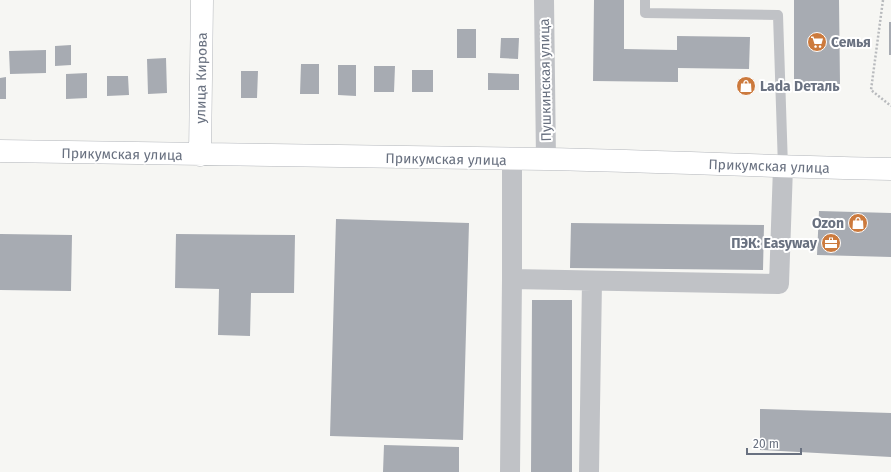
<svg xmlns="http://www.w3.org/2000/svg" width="891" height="472" viewBox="0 0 891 472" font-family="'Fira Sans',sans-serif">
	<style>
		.building { fill: #a7abb2 }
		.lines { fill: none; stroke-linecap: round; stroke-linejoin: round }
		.secondary-casing { stroke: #b3b6bb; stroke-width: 23 }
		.path { stroke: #b8babd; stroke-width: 2.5; stroke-dasharray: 2 2; stroke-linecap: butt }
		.lane { stroke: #c0c2c6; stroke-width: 10 }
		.street { stroke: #c0c2c6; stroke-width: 20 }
		.secondary { stroke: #fff; stroke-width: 22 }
		.labels { text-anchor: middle; stroke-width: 4; stroke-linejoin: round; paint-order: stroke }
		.poi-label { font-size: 14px; font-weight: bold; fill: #697180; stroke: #fff; text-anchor: start }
		.street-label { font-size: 14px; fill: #697180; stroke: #fff }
	</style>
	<rect width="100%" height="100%" fill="#f6f6f3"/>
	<!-- building -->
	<path class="building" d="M 594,0 L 624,0 L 624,49 L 677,50 L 677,36 L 750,37 L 749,69 L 678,68 L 678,82 L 593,81 Z
		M 794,0 L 839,0 L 840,84 L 794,85 Z
		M 889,22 L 891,22 L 891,55 L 889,55 Z
		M 457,29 L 476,29 L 476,58 L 457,58 Z
		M 501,38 L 519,38 L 518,59 L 500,58 Z
		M 71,45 L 71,65 L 55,66 L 55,46 Z
		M 46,50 L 46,73 L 10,74 L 9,51 Z
		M 166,58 L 167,93 L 148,94 L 147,59 Z
		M 301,64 L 319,64 L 319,94 L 300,94 Z
		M 338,65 L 356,65 L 356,96 L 338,95 Z
		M 374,66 L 395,66 L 394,92 L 374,92 Z
		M 412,70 L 433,70 L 433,92 L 412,92 Z
		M 241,71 L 258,71 L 257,98 L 241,98 Z
		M 87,73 L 87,98 L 66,99 L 66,74 Z
		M 488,73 L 519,74 L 519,90 L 488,90 Z
		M 107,76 L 128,76 L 129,95 L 107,96 Z
		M 6,77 L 6,99 L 0,99 L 0,78 Z
		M 819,211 L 891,213 L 891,257 L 817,255 Z
		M 336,219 L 469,223 L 463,440 L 330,436 Z
		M 571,223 L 764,225 L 763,270 L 570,268 Z
		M 0,234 L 72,235 L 71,291 L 0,290 Z
		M 176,234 L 295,235 L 294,293 L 251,293 L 250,336 L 218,335 L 219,289 L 175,288 Z
		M 532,300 L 572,300 L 572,472 L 531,472 Z
		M 760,409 L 891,413 L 891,457 L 760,450 Z
		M 384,445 L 459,447 L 459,472 L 383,472 Z"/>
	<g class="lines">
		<defs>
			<path id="secondary" d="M 0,151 C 182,155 364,157 546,159 C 661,161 776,167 891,169
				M 200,155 L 202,0"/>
		</defs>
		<!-- secondary casing -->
		<use href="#secondary" class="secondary-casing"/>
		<!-- path -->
		<path class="path" d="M 883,0 L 871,90 L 891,106"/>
		<!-- lane -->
		<path class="lane" d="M 645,0 L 645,13 L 778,15 L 783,167"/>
		<!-- street -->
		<path class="street" d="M 544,0 L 546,159
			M 512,159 L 512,279 L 779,284 L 783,167
			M 510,472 L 512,279
			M 589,472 L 592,281"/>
		<!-- secondary -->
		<use href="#secondary" class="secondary"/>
	</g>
	<!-- icons -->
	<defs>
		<symbol id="supermarket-disc" viewBox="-11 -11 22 22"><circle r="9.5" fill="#cc7a3d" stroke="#fff"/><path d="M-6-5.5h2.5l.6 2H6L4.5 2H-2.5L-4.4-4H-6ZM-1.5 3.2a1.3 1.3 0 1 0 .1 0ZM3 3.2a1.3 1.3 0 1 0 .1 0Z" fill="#fff"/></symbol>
		<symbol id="shop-disc" viewBox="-11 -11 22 22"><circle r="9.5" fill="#cc7a3d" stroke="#fff"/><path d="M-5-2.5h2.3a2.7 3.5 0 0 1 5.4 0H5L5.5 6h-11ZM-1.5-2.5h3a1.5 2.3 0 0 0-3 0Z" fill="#fff"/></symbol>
		<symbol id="office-disc" viewBox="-11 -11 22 22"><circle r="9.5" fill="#cc7a3d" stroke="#fff"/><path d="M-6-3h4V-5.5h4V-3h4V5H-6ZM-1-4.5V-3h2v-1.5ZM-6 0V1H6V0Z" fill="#fff"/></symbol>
	</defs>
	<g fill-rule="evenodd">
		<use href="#supermarket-disc" x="806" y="31" width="22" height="22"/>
		<use href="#shop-disc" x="735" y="75" width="22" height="22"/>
		<use href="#shop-disc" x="847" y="212" width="22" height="22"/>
		<use href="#office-disc" x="820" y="232" width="22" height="22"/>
	</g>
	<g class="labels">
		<!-- poi labels -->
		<g class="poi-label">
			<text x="831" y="47">Семья</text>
			<text x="760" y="91">Lada Dеталь</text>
			<text x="844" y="228" text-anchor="end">Ozon</text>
			<text x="817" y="248" text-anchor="end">ПЭК: Easyway</text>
		</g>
		<!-- street labels -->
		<g class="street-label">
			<text transform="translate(201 78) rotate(-89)" y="5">улица Кирова</text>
			<text transform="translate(545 80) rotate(-91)" y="5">Пушкинская улица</text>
			<text transform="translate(122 154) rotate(1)" y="5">Прикумская улица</text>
			<text transform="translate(446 159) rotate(1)" y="5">Прикумская улица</text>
			<text transform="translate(769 166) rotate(2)" y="5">Прикумская улица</text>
		</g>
	</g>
	<!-- scale -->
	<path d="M747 448v6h54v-6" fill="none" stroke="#697180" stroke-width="2"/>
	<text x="753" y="448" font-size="12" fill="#697180" stroke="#ffffff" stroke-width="3" paint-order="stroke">20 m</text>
</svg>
